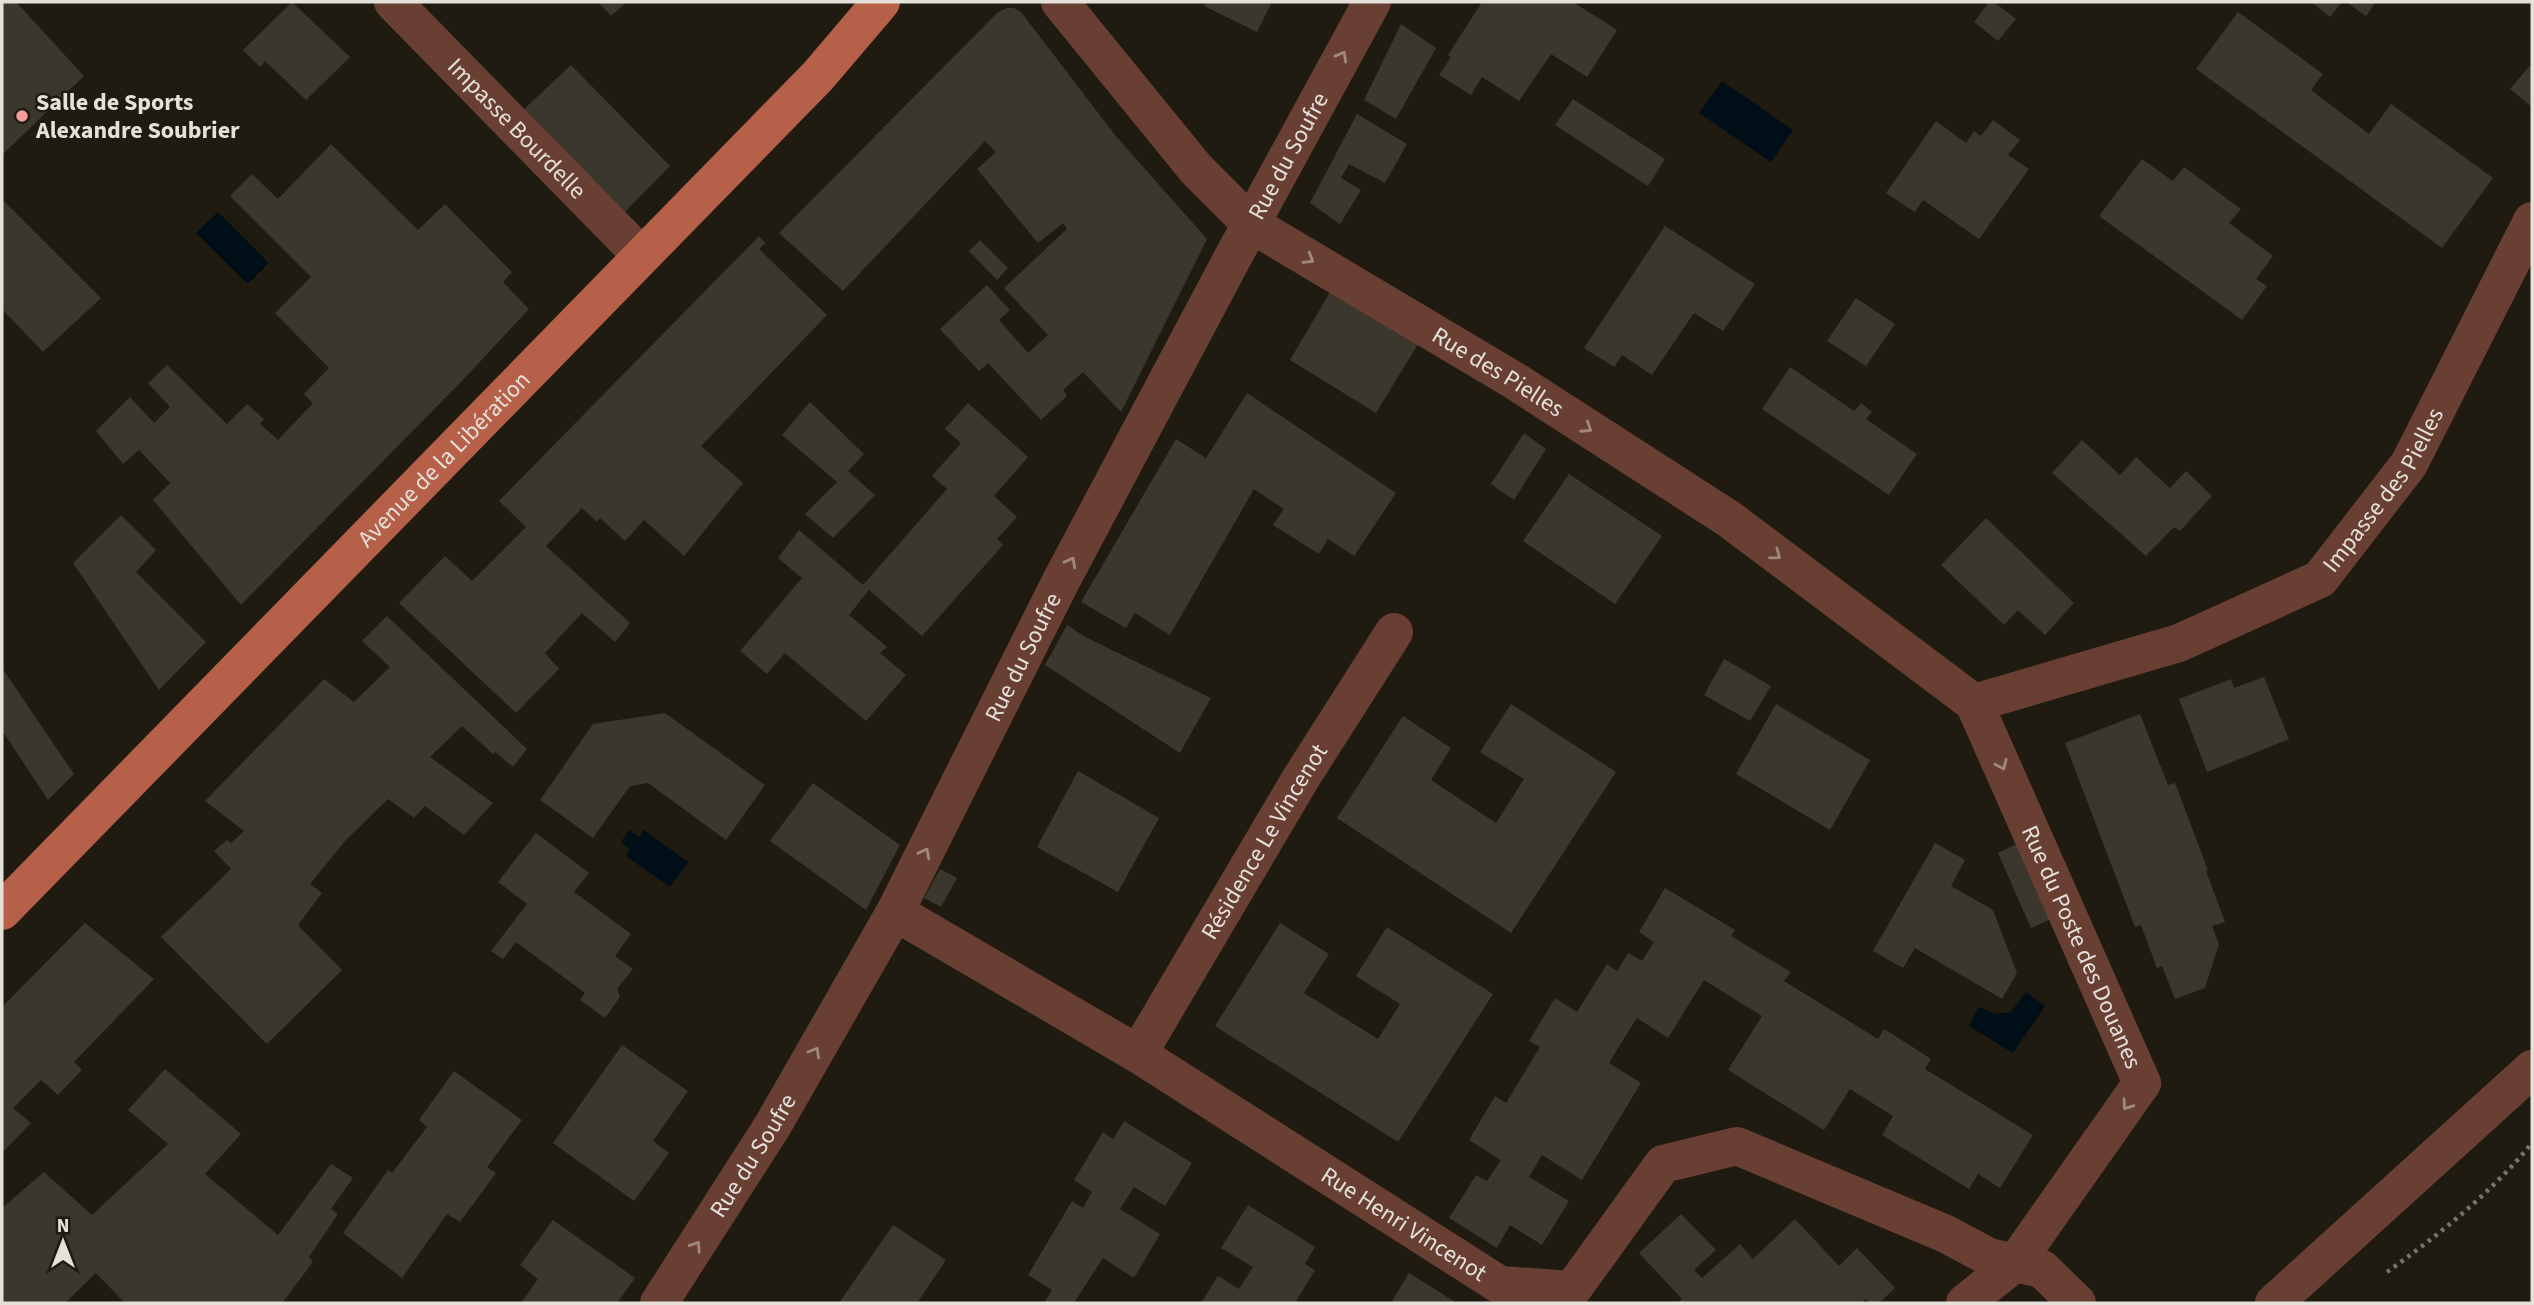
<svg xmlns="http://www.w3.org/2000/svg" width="2534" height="1305" viewBox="0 0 2534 1305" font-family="'Source Sans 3',sans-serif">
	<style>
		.water { fill: #000f17 }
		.building { fill: #3c372c }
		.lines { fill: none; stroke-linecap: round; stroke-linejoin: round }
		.path { stroke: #77736b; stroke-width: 4.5; stroke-dasharray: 3.5 5; stroke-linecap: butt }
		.minor { stroke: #693f34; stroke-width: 38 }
		.major { stroke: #b65f49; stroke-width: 38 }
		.oneway { stroke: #a0887f }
		.poi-dot { fill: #f59b99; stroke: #1f1b11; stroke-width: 2.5 }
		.labels { text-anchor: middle; stroke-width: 5; stroke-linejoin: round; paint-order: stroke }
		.poi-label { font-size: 24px; font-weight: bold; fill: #e4e1da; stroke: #1f1b11; text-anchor: start }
		.street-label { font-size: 24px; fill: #e4e1da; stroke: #1f1b11 }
	</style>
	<rect width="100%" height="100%" fill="#1f1b11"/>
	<!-- water -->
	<path class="water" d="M 1722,81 L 1793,130 L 1771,162 L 1699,113 Z
		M 218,212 L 269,263 L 248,284 L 196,233 Z
		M 629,830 L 639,837 L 644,830 L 688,862 L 670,887 L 626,856 L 630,849 L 621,842 Z
		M 2026,992 L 2045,1006 L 2013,1053 L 1969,1026 L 1979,1007 L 1996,1014 L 2011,1012 Z"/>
	<!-- building -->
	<path class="building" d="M 2,2 L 16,2 L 84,76 L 2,155 Z
		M 292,2 L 350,57 L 306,100 L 265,61 L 260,67 L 243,50 Z
		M 598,2 L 627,2 L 611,16 Z
		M 1206,2 L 1272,2 L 1257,32 L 1204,6 Z
		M 1482,2 L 1573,2 L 1617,30 L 1587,77 L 1551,54 L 1519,101 L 1482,77 L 1471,95 L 1439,75 L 1451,57 L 1448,55 Z
		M 1989,2 L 1994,2 L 2016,19 L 1998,41 L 1974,22 Z
		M 2311,2 L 2342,2 L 2330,17 Z
		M 2346,2 L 2376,2 L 2366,16 Z
		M 1007,8 L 1014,8 L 1021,12 L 1115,135 L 1207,239 L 1121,412 L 1083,372 L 1063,390 L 1067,396 L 1041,420 L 988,363 L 979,371 L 940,329 L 987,285 L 1010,310 L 999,320 L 1028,353 L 1048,335 L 1004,288 L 1067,229 L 1063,223 L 1038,243 L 977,169 L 996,152 L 985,141 L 843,291 L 779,233 L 998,12 Z
		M 2238,12 L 2323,74 L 2311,90 L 2369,134 L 2391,104 L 2493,178 L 2442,248 L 2196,69 Z
		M 1401,24 L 1436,48 L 1396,119 L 1364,100 Z
		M 2532,63 L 2532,107 L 2510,89 Z
		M 571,65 L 670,166 L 621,216 L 521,112 Z
		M 1573,99 L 1665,159 L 1648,186 L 1555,125 Z
		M 1357,114 L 1407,144 L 1385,183 L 1349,164 L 1341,178 L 1361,190 L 1340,224 L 1310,203 Z
		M 1993,120 L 2020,140 L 2008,155 L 2029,169 L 1979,239 L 1923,200 L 1915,212 L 1886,193 L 1936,121 L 1966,143 L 1974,131 L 1981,136 Z
		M 331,144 L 418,230 L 445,204 L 512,272 L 503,282 L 529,309 L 461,382 L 241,605 L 153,500 L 170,483 L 139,450 L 123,464 L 96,431 L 130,397 L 154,423 L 170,407 L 148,383 L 167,365 L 227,424 L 247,404 L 264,419 L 260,424 L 278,440 L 313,403 L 304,394 L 329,368 L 275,313 L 311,277 L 230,196 L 252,174 L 278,199 Z
		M 2142,159 L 2173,181 L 2184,167 L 2241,209 L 2229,223 L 2273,256 L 2256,279 L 2267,286 L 2242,320 L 2099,216 Z
		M 4,201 L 101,298 L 43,352 L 2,309 L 2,204 Z
		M 1665,226 L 1755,284 L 1723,331 L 1694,313 L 1652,375 L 1622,355 L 1614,367 L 1584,348 Z
		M 759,236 L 765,243 L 759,249 L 827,315 L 701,446 L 743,483 L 684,556 L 644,520 L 625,541 L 600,518 L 597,522 L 582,508 L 546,546 L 630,623 L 615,642 L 582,613 L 545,653 L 559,669 L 516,713 L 399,603 L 445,556 L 472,581 L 526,527 L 499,501 Z
		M 980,240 L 1008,268 L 997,280 L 969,251 Z
		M 1333,287 L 1420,341 L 1376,413 L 1290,360 Z
		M 1856,298 L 1895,324 L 1866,366 L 1827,341 Z
		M 1790,367 L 1854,411 L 1861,403 L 1872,412 L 1866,419 L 1917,454 L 1889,495 L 1762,409 Z
		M 1247,393 L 1396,493 L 1354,556 L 1328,539 L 1319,554 L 1273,525 L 1284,509 L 1254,489 L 1170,635 L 1135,613 L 1126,628 L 1081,602 L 1176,439 L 1206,458 Z
		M 810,402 L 864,454 L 848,471 L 875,495 L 833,538 L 805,514 L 837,482 L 782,435 Z
		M 968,403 L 1028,457 L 994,496 L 1017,517 L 997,539 L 1003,545 L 922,636 L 869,590 L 849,615 L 887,647 L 880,653 L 906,675 L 866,721 L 785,653 L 767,674 L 740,651 L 802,578 L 778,558 L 799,530 L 863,585 L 947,489 L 932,476 L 961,443 L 945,429 Z
		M 1524,433 L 1546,449 L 1514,500 L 1491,484 Z
		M 2082,440 L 2120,475 L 2136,457 L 2170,488 L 2186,471 L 2212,496 L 2180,531 L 2174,527 L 2146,556 L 2052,473 Z
		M 1569,474 L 1662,536 L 1615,604 L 1523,541 Z
		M 121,515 L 156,550 L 136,572 L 206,642 L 159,690 L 73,563 Z
		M 1986,518 L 2074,603 L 2045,635 L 2018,610 L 2004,625 L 1941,565 Z
		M 387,616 L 527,749 L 513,767 L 495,752 L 493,754 L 462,726 L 430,757 L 493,803 L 464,835 L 425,806 L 414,818 L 388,799 L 346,840 L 310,884 L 322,893 L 298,925 L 342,970 L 267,1044 L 161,937 L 231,869 L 214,851 L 227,840 L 231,843 L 244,831 L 205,801 L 324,679 L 354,702 L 390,667 L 362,641 Z
		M 1067,625 L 1085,637 L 1211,698 L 1180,753 L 1045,665 Z
		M 1724,659 L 1771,686 L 1750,721 L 1704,695 Z
		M 2,668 L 74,774 L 48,800 L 2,730 Z
		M 2264,677 L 2289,739 L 2207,772 L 2179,699 L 2231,679 L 2234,688 Z
		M 1511,704 L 1616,772 L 1511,933 L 1337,818 L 1403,716 L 1451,748 L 1431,780 L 1496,823 L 1524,779 L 1480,752 Z
		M 1776,704 L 1870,760 L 1830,830 L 1736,774 Z
		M 665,713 L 765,785 L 726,840 L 648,783 L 630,786 L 593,838 L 540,800 L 593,724 Z
		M 2140,714 L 2168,785 L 2175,783 L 2208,870 L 2206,871 L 2225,922 L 2212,926 L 2219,944 L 2205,988 L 2175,999 L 2162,966 L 2157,968 L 2141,925 L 2135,927 L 2065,743 Z
		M 1078,771 L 1159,818 L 1118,892 L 1037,847 Z
		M 813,783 L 900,845 L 866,910 L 770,841 Z
		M 536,833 L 589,873 L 574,892 L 631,934 L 615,956 L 633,969 L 617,989 L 620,997 L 605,1018 L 580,1000 L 585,993 L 516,942 L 503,959 L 491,951 L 527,904 L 498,882 Z
		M 2025,840 L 2058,916 L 2031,928 L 1998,853 Z
		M 1935,843 L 1965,860 L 1951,886 L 1993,910 L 2017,973 L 2002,999 L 1915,948 L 1903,968 L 1873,951 Z
		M 940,869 L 957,878 L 941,907 L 924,898 Z
		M 1665,888 L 1735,930 L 1731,936 L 1791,972 L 1784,981 L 1878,1039 L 1884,1029 L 1908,1044 L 1931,1059 L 1925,1069 L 2033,1135 L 2000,1188 L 1978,1174 L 1969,1189 L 1882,1135 L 1893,1116 L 1850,1089 L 1824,1130 L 1728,1070 L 1762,1016 L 1704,980 L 1668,1038 L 1637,1018 L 1623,1040 L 1609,1063 L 1641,1083 L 1582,1180 L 1542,1155 L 1529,1177 L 1569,1201 L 1542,1245 L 1510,1225 L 1497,1248 L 1449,1218 L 1476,1175 L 1487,1181 L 1501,1160 L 1469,1140 L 1495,1096 L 1506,1103 L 1540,1047 L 1529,1041 L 1555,998 L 1577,1012 L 1607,964 L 1617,971 L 1628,953 L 1642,961 L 1654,942 L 1639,932 Z
		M 85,923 L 154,979 L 74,1062 L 82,1070 L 58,1095 L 41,1080 L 13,1108 L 31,1123 L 2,1153 L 2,1007 Z
		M 1280,923 L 1329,954 L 1304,993 L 1378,1039 L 1400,1004 L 1356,976 L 1387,927 L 1493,994 L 1398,1142 L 1215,1026 Z
		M 622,1045 L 688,1091 L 653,1141 L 669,1153 L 634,1201 L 553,1143 Z
		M 165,1069 L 241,1134 L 205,1174 L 278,1235 L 331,1164 L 353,1178 L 331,1209 L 338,1214 L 309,1257 L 313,1262 L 282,1303 L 125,1303 L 96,1273 L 65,1303 L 2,1303 L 2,1208 L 44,1172 L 92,1215 L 168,1144 L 128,1110 Z
		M 454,1071 L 522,1120 L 487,1167 L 496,1173 L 460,1222 L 447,1214 L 402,1278 L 343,1233 L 388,1170 L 392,1173 L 427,1127 L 419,1120 Z
		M 1124,1121 L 1192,1163 L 1165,1206 L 1134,1187 L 1120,1209 L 1160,1234 L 1134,1278 L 1103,1258 L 1074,1303 L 1044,1303 L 1052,1290 L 1028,1275 L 1072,1201 L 1083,1208 L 1092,1192 L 1074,1180 L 1103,1132 L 1113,1139 Z
		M 1248,1205 L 1315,1247 L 1305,1264 L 1315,1270 L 1295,1303 L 1201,1303 L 1218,1276 L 1239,1289 L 1253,1267 L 1221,1248 Z
		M 1681,1214 L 1716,1250 L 1694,1270 L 1702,1278 L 1740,1244 L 1753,1259 L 1795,1219 L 1839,1266 L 1857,1248 L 1895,1288 L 1879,1303 L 1870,1303 L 1866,1299 L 1861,1303 L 1677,1303 L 1682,1299 L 1639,1253 Z
		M 553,1220 L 635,1278 L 617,1303 L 521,1303 L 538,1279 L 520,1265 Z
		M 893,1225 L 946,1260 L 917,1303 L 839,1303 Z
		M 1409,1273 L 1457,1303 L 1391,1303 Z"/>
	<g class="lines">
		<!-- path -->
		<path class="path" d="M 2387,1272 C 2439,1235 2492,1192 2532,1143"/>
		<!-- minor -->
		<g class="minor">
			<path id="s1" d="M 393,2 L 641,255"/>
			<path id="s2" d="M 1060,2 L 1196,169 L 1251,224 L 1515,381 L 1729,519 L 1974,703 L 2142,1083 L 2016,1262 L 1965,1303"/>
			<path id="s3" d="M 1974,703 L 2179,643 L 2320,579 L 2409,464 L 2532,221"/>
			<path id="s4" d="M 895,912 L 1138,1054 L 1500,1285 L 1572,1290 L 1663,1164 L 1737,1146 L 1946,1234 L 1989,1257 L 2042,1269 L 2077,1303"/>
			<path id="s5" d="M 1138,1054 L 1301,778 L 1394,632"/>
			<path id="s6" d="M 659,1303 L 773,1125 L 895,912 L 1061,581 L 1233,257 L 1372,2"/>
			<path d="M 2274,1303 L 2532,1069"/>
		</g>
		<!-- major -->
		<path class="major" id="s7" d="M 2,911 L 818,76 L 881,2"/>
	</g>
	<!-- one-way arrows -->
	<defs><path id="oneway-chevron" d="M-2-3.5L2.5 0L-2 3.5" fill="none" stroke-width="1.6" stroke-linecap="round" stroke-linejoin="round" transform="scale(1.75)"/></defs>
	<g class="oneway">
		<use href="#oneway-chevron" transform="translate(1342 56) rotate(-61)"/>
		<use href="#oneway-chevron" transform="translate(1309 259) rotate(31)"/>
		<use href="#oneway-chevron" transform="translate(1587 428) rotate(33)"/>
		<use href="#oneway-chevron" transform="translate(1776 555) rotate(37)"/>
		<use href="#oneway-chevron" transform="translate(1071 562) rotate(-62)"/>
		<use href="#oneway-chevron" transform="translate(2002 765) rotate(66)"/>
		<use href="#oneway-chevron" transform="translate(925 853) rotate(-63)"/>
		<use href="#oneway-chevron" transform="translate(815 1052) rotate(-60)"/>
		<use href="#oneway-chevron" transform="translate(2127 1105) rotate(125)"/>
		<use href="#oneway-chevron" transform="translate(696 1246) rotate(-57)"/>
	</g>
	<!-- markers -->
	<circle class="poi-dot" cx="22" cy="116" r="7"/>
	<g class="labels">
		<!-- poi labels -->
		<g class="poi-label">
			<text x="36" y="110">Salle de Sports<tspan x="36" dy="28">Alexandre Soubrier</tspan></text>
		</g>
		<!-- street labels -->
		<g class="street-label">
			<text dy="8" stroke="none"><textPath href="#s1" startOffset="177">Impasse Bourdelle</textPath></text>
			<text dy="8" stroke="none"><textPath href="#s6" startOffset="1309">Rue du Soufre</textPath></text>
			<text dy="8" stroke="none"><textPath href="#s2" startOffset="581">Rue des Pielles</textPath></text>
			<text dy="8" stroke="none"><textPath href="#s7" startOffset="632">Avenue de la Libération</textPath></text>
			<text dy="8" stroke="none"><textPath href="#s3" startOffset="478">Impasse des Pielles</textPath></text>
			<text dy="8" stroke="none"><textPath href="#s6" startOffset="742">Rue du Soufre</textPath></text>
			<text dy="8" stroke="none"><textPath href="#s5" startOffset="247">Résidence Le Vincenot</textPath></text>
			<text dy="8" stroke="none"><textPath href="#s2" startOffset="1428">Rue du Poste des Douanes</textPath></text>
			<text dy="8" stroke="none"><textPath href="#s6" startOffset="175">Rue du Soufre</textPath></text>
			<text dy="8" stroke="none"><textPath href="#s4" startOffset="597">Rue Henri Vincenot</textPath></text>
		</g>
	</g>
	<!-- border -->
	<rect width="2534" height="1305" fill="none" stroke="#e4e1da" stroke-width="7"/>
	<!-- north arrow -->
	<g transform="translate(63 1242)" stroke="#1f1b11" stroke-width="5" paint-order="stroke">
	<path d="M0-5L12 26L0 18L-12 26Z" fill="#e4e1da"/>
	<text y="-10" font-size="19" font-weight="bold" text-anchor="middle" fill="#e4e1da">N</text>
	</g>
</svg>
